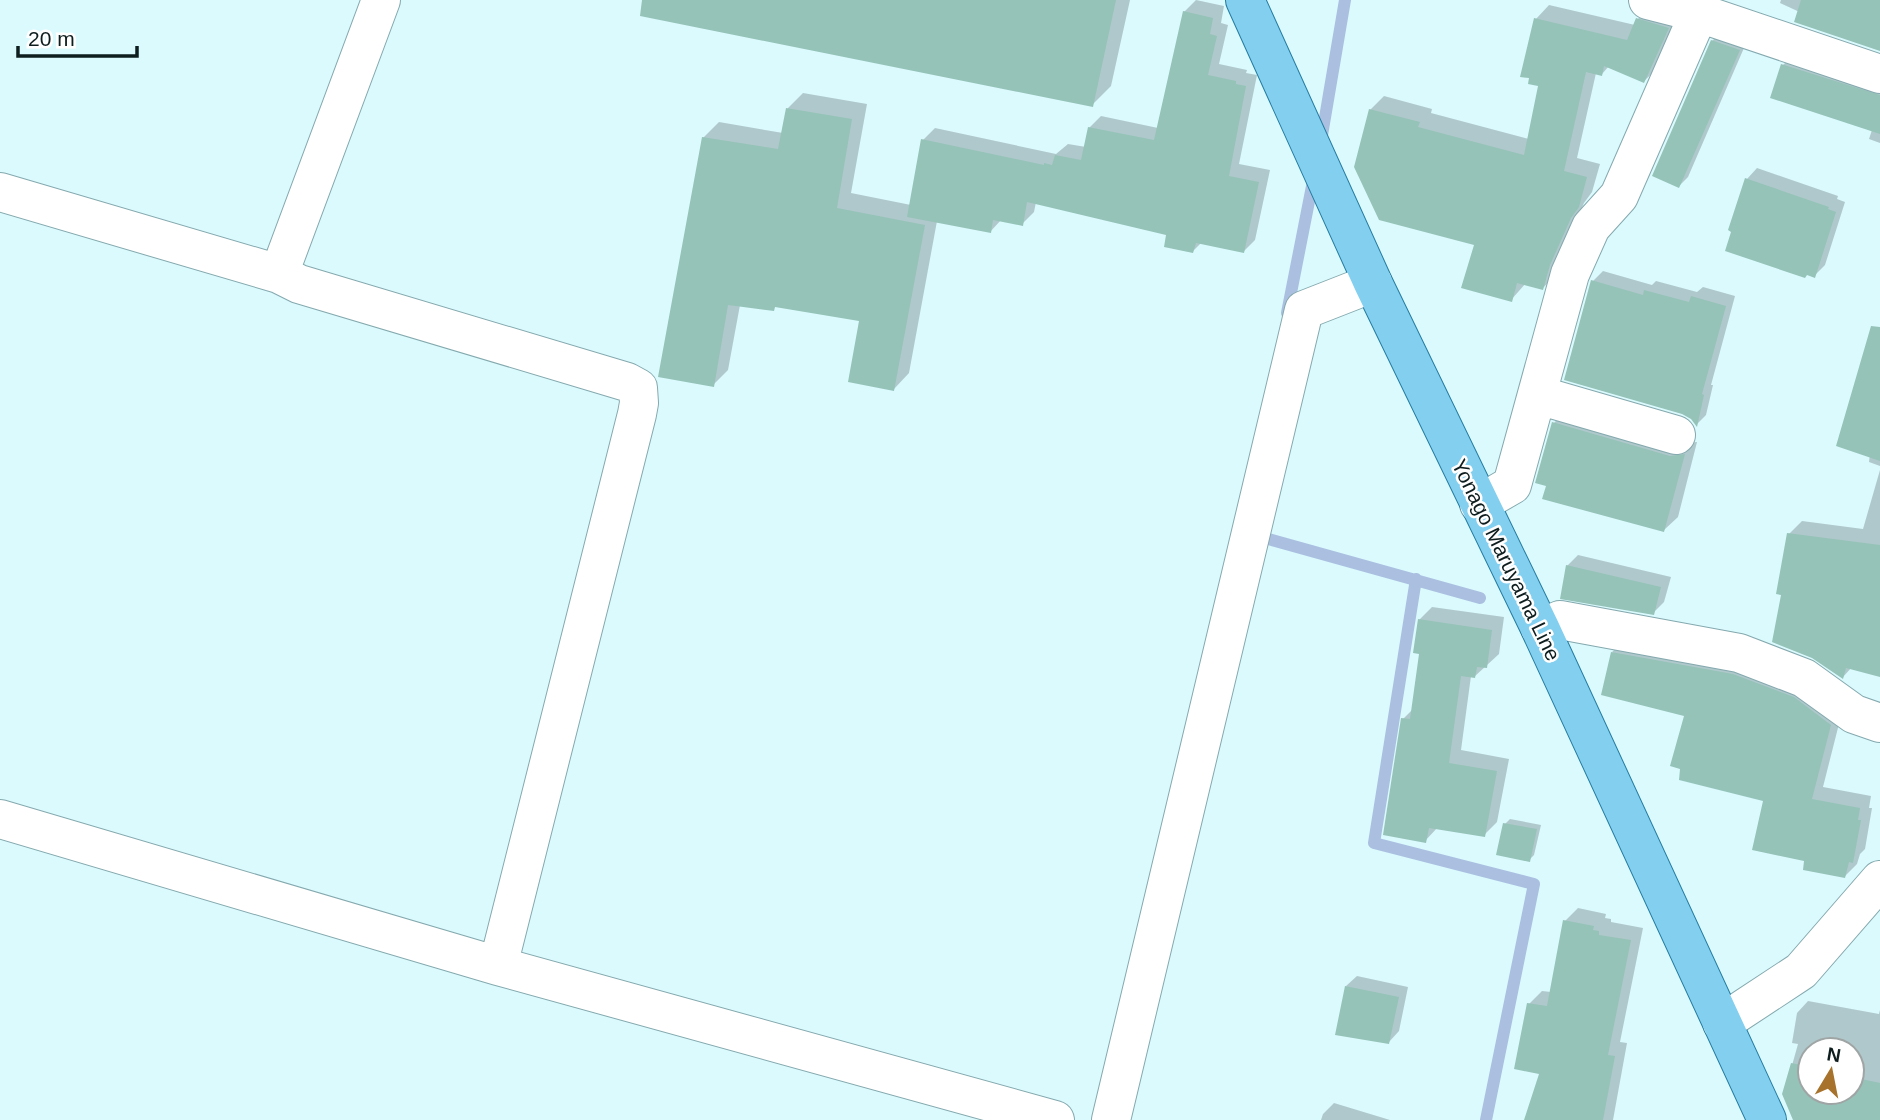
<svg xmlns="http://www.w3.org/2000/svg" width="1880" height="1120" viewBox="0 0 1880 1120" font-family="Arial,sans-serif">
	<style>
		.shadow { fill: #0003; fill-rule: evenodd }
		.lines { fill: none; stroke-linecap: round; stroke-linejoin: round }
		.stream { stroke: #abc0e0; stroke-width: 12 }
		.building { fill: #95c3b8 }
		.minor-casing { stroke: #84a9ae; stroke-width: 40 }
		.major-casing { stroke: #247ca0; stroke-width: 40 }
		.minor { stroke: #fff; stroke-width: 38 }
		.major { stroke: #83cff0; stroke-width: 38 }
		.labels { text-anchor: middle; stroke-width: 5; stroke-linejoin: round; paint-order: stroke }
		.street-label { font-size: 21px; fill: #0e1d1e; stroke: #fff }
	</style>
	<rect width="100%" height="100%" fill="#dbfafe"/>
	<!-- shadow -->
	<path class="shadow" d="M 697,0 L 1130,0 L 1111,86 L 1092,105 Z
		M 1196,0 L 1224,6 L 1221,23 L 1228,25 L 1219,64 L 1247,70 L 1246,73 L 1257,75 L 1239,164 L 1270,170 L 1255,240 L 1244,251 L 1202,242 L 1193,251 L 1168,234 L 1036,202 L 1034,212 L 1022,224 L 1001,220 L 990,232 L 937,221 L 909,373 L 894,389 L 861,320 L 777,305 L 773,309 L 740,305 L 728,370 L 713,385 L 703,138 L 719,122 L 783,133 L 788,108 L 803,93 L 867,104 L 851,193 L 911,205 L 923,140 L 935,128 L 1056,154 L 1068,144 L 1086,147 L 1089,128 L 1101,116 L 1158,128 L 1184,12 Z
		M 1781,0 L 1880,0 L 1880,49 L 1780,3 Z
		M 1549,5 L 1635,25 L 1638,19 L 1651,5 L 1681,14 L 1658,68 L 1644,81 L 1609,66 L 1602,74 L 1596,73 L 1577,158 L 1600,164 L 1592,192 L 1584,203 L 1563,250 L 1556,274 L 1543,288 L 1526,283 L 1511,300 L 1476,243 L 1370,110 L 1384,96 L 1432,109 L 1431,113 L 1529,139 L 1540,84 L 1536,19 Z
		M 1721,32 L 1747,41 L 1688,177 L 1679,186 L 1712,41 Z
		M 1795,53 L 1880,81 L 1880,143 L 1869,139 L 1872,130 L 1783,65 Z
		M 1757,168 L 1838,196 L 1837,199 L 1845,202 L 1825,265 L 1814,276 L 1730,229 L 1747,179 Z
		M 1603,271 L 1652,285 L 1656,281 L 1697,292 L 1703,287 L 1735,296 L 1711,385 L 1713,385 L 1706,415 L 1697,424 L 1593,281 Z
		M 1880,372 L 1880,466 L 1869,462 Z
		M 1567,409 L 1685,443 L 1697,442 L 1678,517 L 1664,530 L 1548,485 L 1554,423 Z
		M 1880,470 L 1880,675 L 1852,667 L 1843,677 L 1783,594 L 1789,534 L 1802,521 L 1863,529 Z
		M 1578,555 L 1671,577 L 1664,602 L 1653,613 L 1567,566 Z
		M 1432,607 L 1504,617 L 1499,654 L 1474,677 L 1471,676 L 1461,750 L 1509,759 L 1497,822 L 1484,835 L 1438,827 L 1425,841 L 1403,719 L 1414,708 L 1421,652 L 1419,620 Z
		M 1625,640 L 1746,663 L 1842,712 L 1823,787 L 1871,796 L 1869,808 L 1872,808 L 1865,849 L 1860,854 L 1857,864 L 1845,876 L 1806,859 L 1765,800 L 1686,715 L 1612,652 Z
		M 1510,819 L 1541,825 L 1534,855 L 1529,860 L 1505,824 Z
		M 1578,908 L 1606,914 L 1605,918 L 1611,919 L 1611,922 L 1643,928 L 1620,1042 L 1627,1043 L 1613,1120 L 1526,1120 L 1541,1073 L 1529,1004 L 1542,991 L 1551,992 L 1565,921 Z
		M 1357,976 L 1408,987 L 1399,1031 L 1389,1042 L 1346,986 Z
		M 1808,1001 L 1879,1014 L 1880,1010 L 1880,1120 L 1795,1120 L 1784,1094 L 1798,1044 L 1792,1043 L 1797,1013 ZM 1810,1050 L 1852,1050 L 1852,1092 L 1810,1092 Z
		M 1334,1103 L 1390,1120 L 1321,1120 L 1323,1114 Z"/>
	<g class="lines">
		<!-- stream -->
		<path class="stream" d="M 1321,141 L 1345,0
			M 1287,313 L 1314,176
			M 1261,537 L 1480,598
			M 1416,579 L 1374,843 L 1534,884 L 1486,1120"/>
	</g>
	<!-- building -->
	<path class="building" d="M 642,0 L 1116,0 L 1093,107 L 640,16 Z
		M 1801,0 L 1880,0 L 1880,51 L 1794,22 Z
		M 1183,11 L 1213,18 L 1210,34 L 1217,36 L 1208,75 L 1236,81 L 1236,84 L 1246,86 L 1229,176 L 1259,182 L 1244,253 L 1196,243 L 1193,253 L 1164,247 L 1166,235 L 1027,202 L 1023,226 L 993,220 L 991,233 L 907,217 L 921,139 L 1044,165 L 1044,163 L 1052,165 L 1055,155 L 1081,160 L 1088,127 L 1154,140 Z
		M 1534,18 L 1627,40 L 1636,18 L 1669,28 L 1644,83 L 1604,66 L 1602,76 L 1586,72 L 1564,171 L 1587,177 L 1579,207 L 1571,218 L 1550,265 L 1543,290 L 1517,283 L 1512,302 L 1461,288 L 1474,245 L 1379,220 L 1354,167 L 1369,109 L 1420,122 L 1418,127 L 1524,155 L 1538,86 L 1528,84 L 1529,78 L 1520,77 Z
		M 1711,40 L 1740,50 L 1679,188 L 1652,176 Z
		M 1781,64 L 1880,95 L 1880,134 L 1770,98 Z
		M 786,108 L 852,119 L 837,208 L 925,225 L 894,391 L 848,382 L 859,321 L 775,307 L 774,311 L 728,305 L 714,387 L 658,377 L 702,137 L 778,149 Z
		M 1745,178 L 1829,207 L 1828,209 L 1836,212 L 1815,278 L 1807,275 L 1805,278 L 1725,251 L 1731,232 L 1728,230 Z
		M 1591,280 L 1643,295 L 1644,290 L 1689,302 L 1691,296 L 1726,306 L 1702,394 L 1704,395 L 1697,427 L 1691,419 L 1682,414 L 1564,380 Z
		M 1871,326 L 1880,327 L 1880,461 L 1836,446 Z
		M 1552,422 L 1670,456 L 1685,454 L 1664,532 L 1542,499 L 1546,486 L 1535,483 Z
		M 1787,533 L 1880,545 L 1880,677 L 1846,668 L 1843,679 L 1812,658 L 1772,642 L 1781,595 L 1776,594 Z
		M 1566,565 L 1661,587 L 1654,615 L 1560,599 Z
		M 1418,619 L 1492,630 L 1487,668 L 1477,667 L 1475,678 L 1461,676 L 1449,763 L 1497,771 L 1485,837 L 1429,828 L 1426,843 L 1383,835 L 1401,718 L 1410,719 L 1419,654 L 1413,653 Z
		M 1611,652 L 1733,674 L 1794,697 L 1831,725 L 1812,799 L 1860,808 L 1858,820 L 1861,820 L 1853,863 L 1849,862 L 1845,878 L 1803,870 L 1804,861 L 1752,850 L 1763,801 L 1679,780 L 1680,769 L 1670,766 L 1684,716 L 1601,695 Z
		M 1503,823 L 1537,829 L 1530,862 L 1496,855 Z
		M 1563,920 L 1594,926 L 1593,930 L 1599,931 L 1599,935 L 1631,940 L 1608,1055 L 1615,1056 L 1603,1120 L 1524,1120 L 1539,1074 L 1514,1069 L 1527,1003 L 1547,1006 Z
		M 1345,986 L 1399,997 L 1389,1044 L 1335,1035 Z
		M 1791,1063 L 1810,1067 L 1810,1092 L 1852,1092 L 1852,1077 L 1880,1083 L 1880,1120 L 1793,1120 L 1782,1094 Z"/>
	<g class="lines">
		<defs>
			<path id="minor" d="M 1648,0 L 1699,13 L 1880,74
				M 0,192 L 279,274 L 299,284 L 627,382 L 638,388 L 639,403 L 637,414 L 498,966
				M 279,274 L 381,0
				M 1538,395 L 1676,435
				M 1479,504 L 1512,485 L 1570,274 L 1591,227 L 1619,196 L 1699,13
				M 1540,628 L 1560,620 L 1739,653 L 1804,678 L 1854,714 L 1880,723
				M 0,819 L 498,966 L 1055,1120
				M 1722,1023 L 1801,971 L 1880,880
				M 1111,1120 L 1304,310 L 1373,283"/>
			<path id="major" d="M 1245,0 L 1373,283 L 1540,628 L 1767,1120"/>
		</defs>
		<!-- minor casing -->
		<use href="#minor" class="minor-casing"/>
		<!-- major casing -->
		<use href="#major" class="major-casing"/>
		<!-- minor -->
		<use href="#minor" class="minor"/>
		<!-- major -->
		<use href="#major" class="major"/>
	</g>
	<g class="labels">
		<!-- street labels -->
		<g class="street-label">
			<text transform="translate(1506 560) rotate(64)" y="7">Yonago Maruyama Line</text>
		</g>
	</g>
	<!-- north arrow -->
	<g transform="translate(1831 1071) rotate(10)"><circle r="33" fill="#ffffff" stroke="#9fa5a5" stroke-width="2"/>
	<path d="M0-5L12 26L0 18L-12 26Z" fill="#a7722b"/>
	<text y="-10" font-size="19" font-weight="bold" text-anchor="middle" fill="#0e1d1e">N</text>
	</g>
	<!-- scale -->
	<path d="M18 46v10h119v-10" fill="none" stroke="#0e1d1e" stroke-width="3.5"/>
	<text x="28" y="46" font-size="21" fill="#0e1d1e" stroke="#ffffff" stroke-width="5" paint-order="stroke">20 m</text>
</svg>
